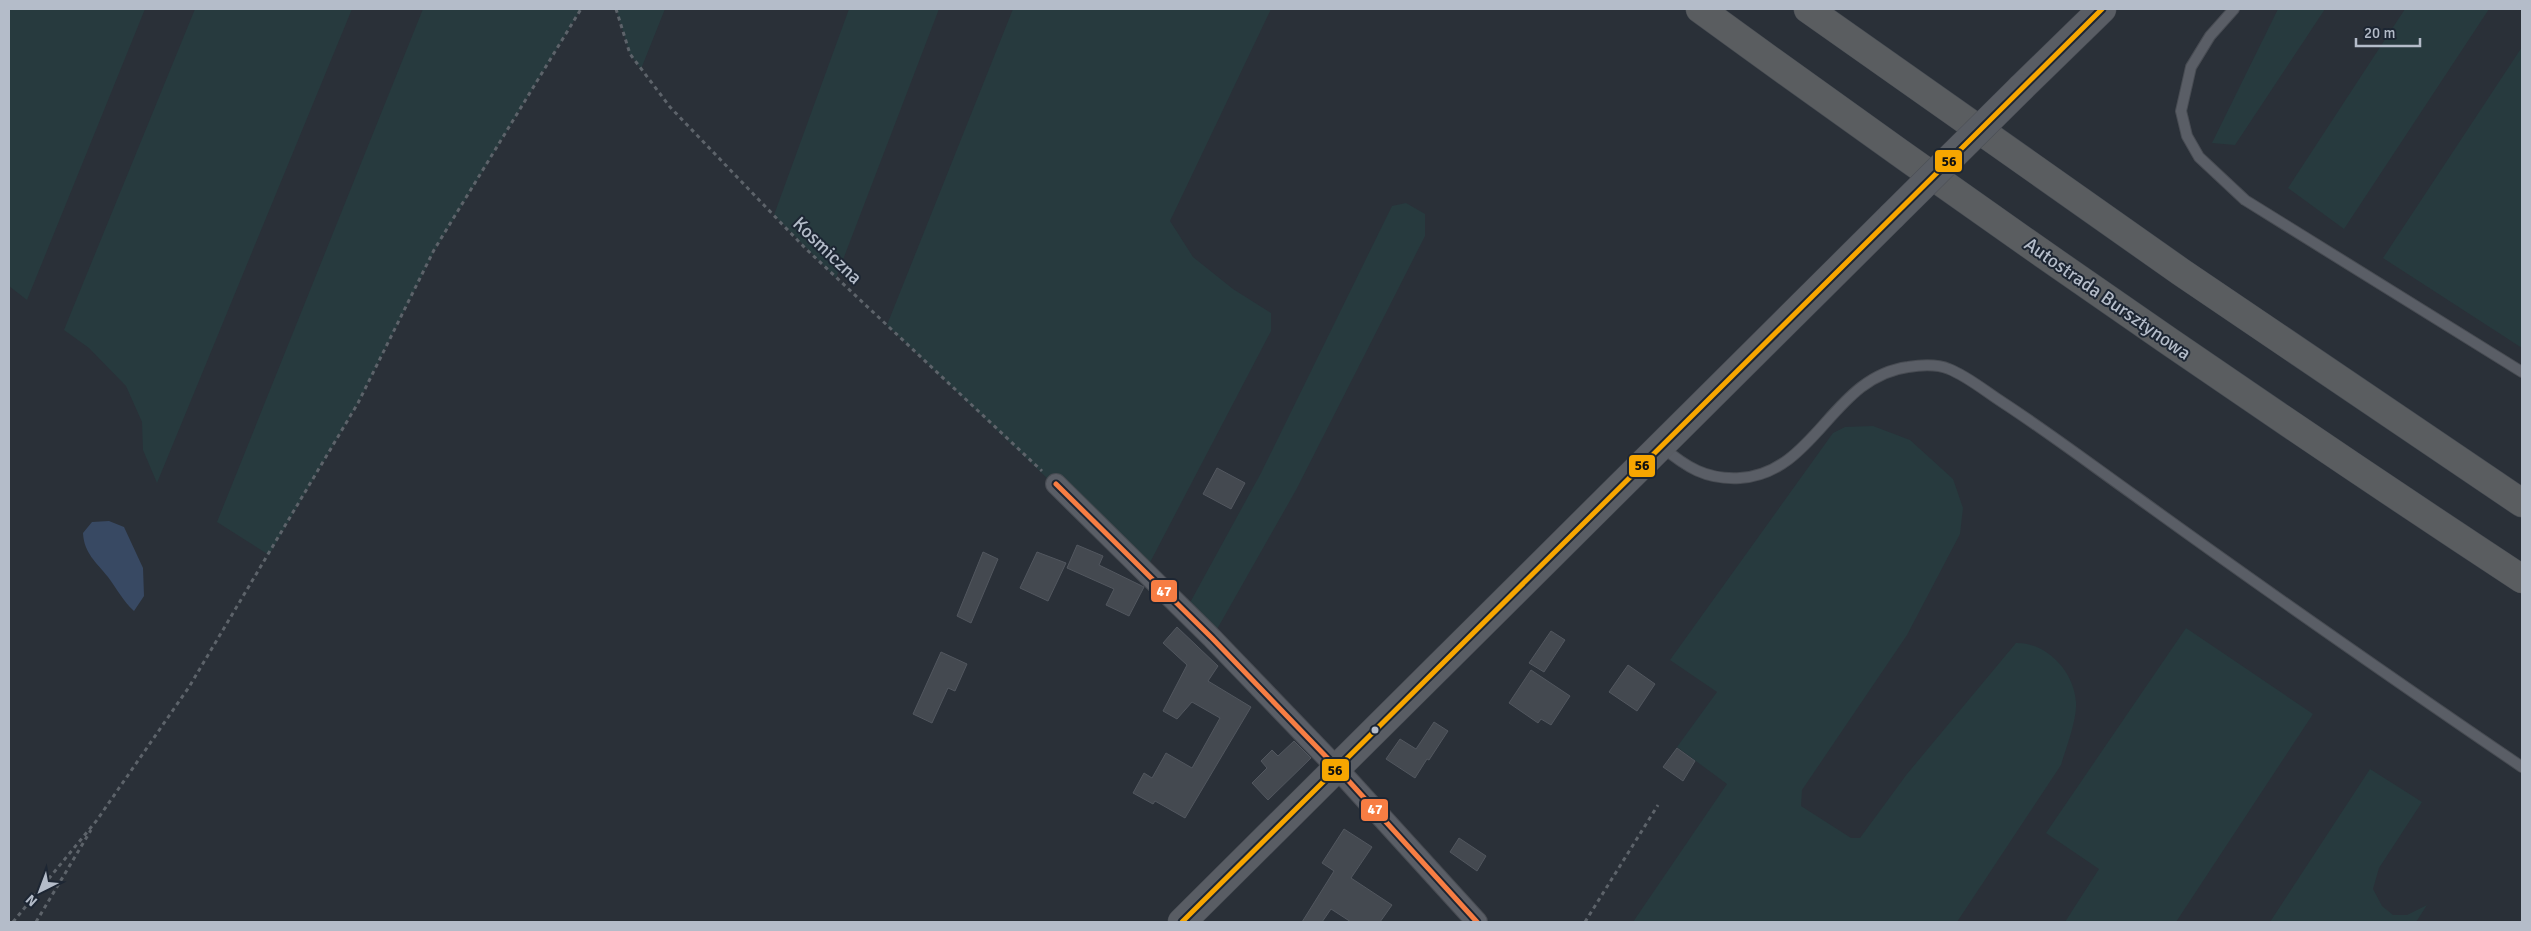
<svg xmlns="http://www.w3.org/2000/svg" width="2531" height="931" viewBox="0 0 2531 931" font-family="Signika,sans-serif">
	<style>
		.green { fill: #273a3e }
		.water { fill: #384963 }
		.building { fill: #444950; stroke: #52575f }
		.lines { fill: none; stroke-linecap: round; stroke-linejoin: round }
		.service-casing { stroke: #484c53; stroke-width: 12 }
		.minor-casing { stroke: #484c53; stroke-width: 22 }
		.secondary-casing { stroke: #484c53; stroke-width: 29 }
		.motorway-casing { stroke: #474c53; stroke-width: 29 }
		.path { stroke: #5d636a; stroke-width: 3; stroke-dasharray: 4 4; stroke-linecap: butt }
		.service { stroke: #5a5e66; stroke-width: 10 }
		.minor { stroke: #5a5e66; stroke-width: 20 }
		.secondary { stroke: #595d64; stroke-width: 28 }
		.motorway { stroke: #5a5d60; stroke-width: 28 }
		.secondary-bridge-casing { stroke: #484c53; stroke-width: 29; stroke-linecap: butt }
		.secondary-bridge { stroke: #595d64; stroke-width: 28 }
		.bus-1-casing { stroke: #1d2633; stroke-width: 9 }
		.bus-2-casing { stroke: #1d2633; stroke-width: 9 }
		.bus-1 { stroke: #f7a600; stroke-width: 5 }
		.bus-2 { stroke: #f77d43; stroke-width: 5 }
		.bus-dot { fill: #b4bcc9; stroke: #1d2633; stroke-width: 2 }
		.labels { text-anchor: middle; stroke-width: 4; stroke-linejoin: round; paint-order: stroke }
		.street-label { font-size: 19px; fill: #b4bcc9; stroke: #1d2633 }
		.line-badge { stroke: #1d2633; stroke-width: 2 }
		.badge-label { font-size: 14px; text-anchor: middle; font-weight: bold; fill: #fff }
		.pale-badge-label { font-size: 14px; text-anchor: middle; font-weight: bold; fill: #111 }
	</style>
	<rect width="100%" height="100%" fill="#2a3038"/>
	<!-- green -->
	<path class="green" d="M 9,9 L 145,9 L 27,300 L 9,286 Z
		M 195,9 L 352,9 L 157,483 L 143,450 L 142,422 L 126,386 L 89,348 L 64,330 Z
		M 423,9 L 581,9 L 435,250 L 358,403 L 269,555 L 217,522 Z
		M 616,9 L 665,9 L 641,69 L 630,54 Z
		M 849,9 L 939,9 L 836,278 L 774,215 Z
		M 1013,9 L 1271,9 L 1170,221 L 1193,257 L 1233,289 L 1271,313 L 1271,331 L 1145,572 L 887,325 Z
		M 2278,9 L 2325,9 L 2235,145 L 2212,143 Z
		M 2405,9 L 2489,9 L 2344,229 L 2288,188 Z
		M 2522,47 L 2522,348 L 2383,258 Z
		M 1406,203 L 1425,214 L 1425,236 L 1296,490 L 1212,638 L 1186,610 L 1261,473 L 1392,206 Z
		M 1873,426 L 1910,440 L 1953,479 L 1963,508 L 1960,534 L 1907,635 L 1802,790 L 1801,806 L 1851,838 L 1860,838 L 1907,774 L 2016,643 C 2046,642 2074,671 2076,702 C 2077,720 2066,748 2061,765 L 1957,922 L 1633,922 L 1727,784 L 1677,747 L 1717,692 L 1670,660 L 1833,433 L 1845,427 Z
		M 2186,628 L 2313,714 L 2176,922 L 2065,922 L 2099,869 L 2046,833 Z
		M 2370,769 L 2422,802 L 2379,868 L 2373,889 L 2382,906 L 2393,915 L 2407,915 L 2427,905 L 2416,922 L 2270,922 Z"/>
	<!-- water -->
	<path class="water" d="M 109,521 L 124,527 L 143,568 L 144,596 L 134,611 C 123,601 117,589 108,577 C 96,562 84,553 83,533 L 92,522 Z"/>
	<!-- building -->
	<path class="building" d="M 1217,468 L 1245,483 L 1231,509 L 1203,494 Z
		M 1077,545 L 1103,556 L 1099,565 L 1144,587 L 1129,616 L 1106,605 L 1114,589 L 1067,568 Z
		M 983,552 L 998,559 L 971,623 L 957,616 Z
		M 1037,552 L 1066,563 L 1048,601 L 1020,588 Z
		M 1177,627 L 1218,666 L 1208,681 L 1251,707 L 1185,818 L 1155,801 L 1153,804 L 1133,793 L 1144,773 L 1152,778 L 1166,753 L 1192,768 L 1220,718 L 1192,702 L 1177,719 L 1163,711 L 1187,665 L 1163,643 Z
		M 1551,631 L 1565,640 L 1544,672 L 1529,663 Z
		M 941,652 L 967,664 L 955,691 L 948,688 L 932,723 L 913,714 Z
		M 1628,665 L 1655,684 L 1637,711 L 1609,692 Z
		M 1531,670 L 1570,696 L 1551,725 L 1541,719 L 1538,723 L 1509,703 Z
		M 1434,722 L 1448,731 L 1429,760 L 1427,759 L 1415,778 L 1386,759 L 1400,739 L 1416,749 Z
		M 1294,741 L 1311,758 L 1268,800 L 1252,783 L 1267,768 L 1261,761 L 1272,750 L 1278,756 Z
		M 1677,748 L 1695,761 L 1683,781 L 1663,767 Z
		M 1344,829 L 1372,847 L 1351,878 L 1392,905 L 1380,922 L 1351,922 L 1331,909 L 1322,922 L 1302,922 L 1334,871 L 1322,863 Z
		M 1459,838 L 1486,856 L 1477,871 L 1450,852 Z"/>
	<g class="lines">
		<defs>
			<path id="service" d="M 2234,9 L 2210,36 L 2191,67 L 2181,111 L 2187,136 L 2199,157 L 2245,200 L 2522,372
				M 1661,446 C 1686,467 1706,480 1740,478 C 1816,473 1832,377 1908,367 C 1920,365 1937,364 1949,369 C 1967,376 1985,391 2002,402 C 2048,432 2093,466 2138,498 C 2265,590 2393,679 2522,767"/>
			<path id="minor" d="M 1056,484 L 1212,638 L 1336,767 L 1477,922"/>
			<path id="secondary" d="M 2021,88 L 2102,9
				M 1182,922 L 1892,216"/>
			<path id="motorway" d="M 1700,9 C 1969,205 2244,396 2522,579
				M 1808,9 L 2181,272 L 2522,503"/>
		</defs>
		<!-- service casing -->
		<use href="#service" class="service-casing"/>
		<!-- minor casing -->
		<use href="#minor" class="minor-casing"/>
		<!-- secondary casing -->
		<use href="#secondary" class="secondary-casing"/>
		<!-- motorway casing -->
		<use href="#motorway" class="motorway-casing"/>
		<!-- path -->
		<path class="path" d="M 616,9 L 630,54 L 670,107 L 805,248 L 1042,471
			M 13,922 L 97,820 L 189,687 L 358,403 L 434,250 L 581,9
			M 36,922 L 91,830
			M 1585,922 L 1658,805"/>
		<!-- service -->
		<use href="#service" class="service"/>
		<!-- minor -->
		<use href="#minor" class="minor"/>
		<!-- secondary -->
		<use href="#secondary" class="secondary"/>
		<!-- motorway -->
		<use href="#motorway" class="motorway"/>
		<defs>
			<path id="secondary-bridge" d="M 1892,216 L 2021,88"/>
		</defs>
		<!-- secondary-bridge casing -->
		<use href="#secondary-bridge" class="secondary-bridge-casing"/>
		<!-- secondary-bridge -->
		<use href="#secondary-bridge" class="secondary-bridge"/>
		<defs>
			<path id="bus-1" d="M 1182,922 L 2102,9"/>
			<path id="bus-2" d="M 1056,484 L 1212,638 L 1336,767 L 1477,922"/>
		</defs>
		<!-- bus-1 casing -->
		<use href="#bus-1" class="bus-1-casing"/>
		<!-- bus-2 casing -->
		<use href="#bus-2" class="bus-2-casing"/>
		<!-- bus-1 -->
		<use href="#bus-1" class="bus-1"/>
		<!-- bus-2 -->
		<use href="#bus-2" class="bus-2"/>
	</g>
	<!-- markers -->
	<circle class="bus-dot" cx="1375" cy="730" r="4.5"/>
	<g class="labels">
		<!-- street labels -->
		<g class="street-label">
			<text transform="translate(828 250) rotate(44)" y="7">Kosmiczna</text>
			<text transform="translate(2108 298) rotate(35)" y="7">Autostrada Bursztynowa</text>
		</g>
	</g>
	<g class="line-badge">
		<rect x="1934" y="149" width="29" height="24" rx="5" fill="#f7a600"/>
		<rect x="1628" y="454" width="28" height="24" rx="5" fill="#f7a600"/>
		<rect x="1150" y="579" width="28" height="24" rx="5" fill="#f77d43"/>
		<rect x="1321" y="758" width="29" height="24" rx="5" fill="#f7a600"/>
		<rect x="1360" y="798" width="29" height="24" rx="5" fill="#f77d43"/>
	</g>
	<g class="badge-label">
		<text x="1164" y="596">47</text>
		<text x="1375" y="814">47</text>
	</g>
	<g class="pale-badge-label">
		<text x="1949" y="166">56</text>
		<text x="1642" y="470">56</text>
		<text x="1335" y="775">56</text>
	</g>
	<!-- border -->
	<rect width="2531" height="931" fill="none" stroke="#b4bcc9" stroke-width="20"/>
	<!-- north arrow -->
	<g transform="translate(40 891) rotate(222)" stroke="#1d2633" stroke-width="4" paint-order="stroke">
	<path d="M0-4L9 19L0 12L-9 19Z" fill="#b4bcc9"/>
	<text y="-8" font-size="14" font-weight="bold" text-anchor="middle" fill="#b4bcc9">N</text>
	</g>
	<!-- scale -->
	<path d="M2356 38v8h64v-8" fill="none" stroke="#b4bcc9" stroke-width="2.5"/>
	<text x="2364" y="38" font-size="15" fill="#b4bcc9" stroke="#1d2633" stroke-width="4" paint-order="stroke">20 m</text>
</svg>
